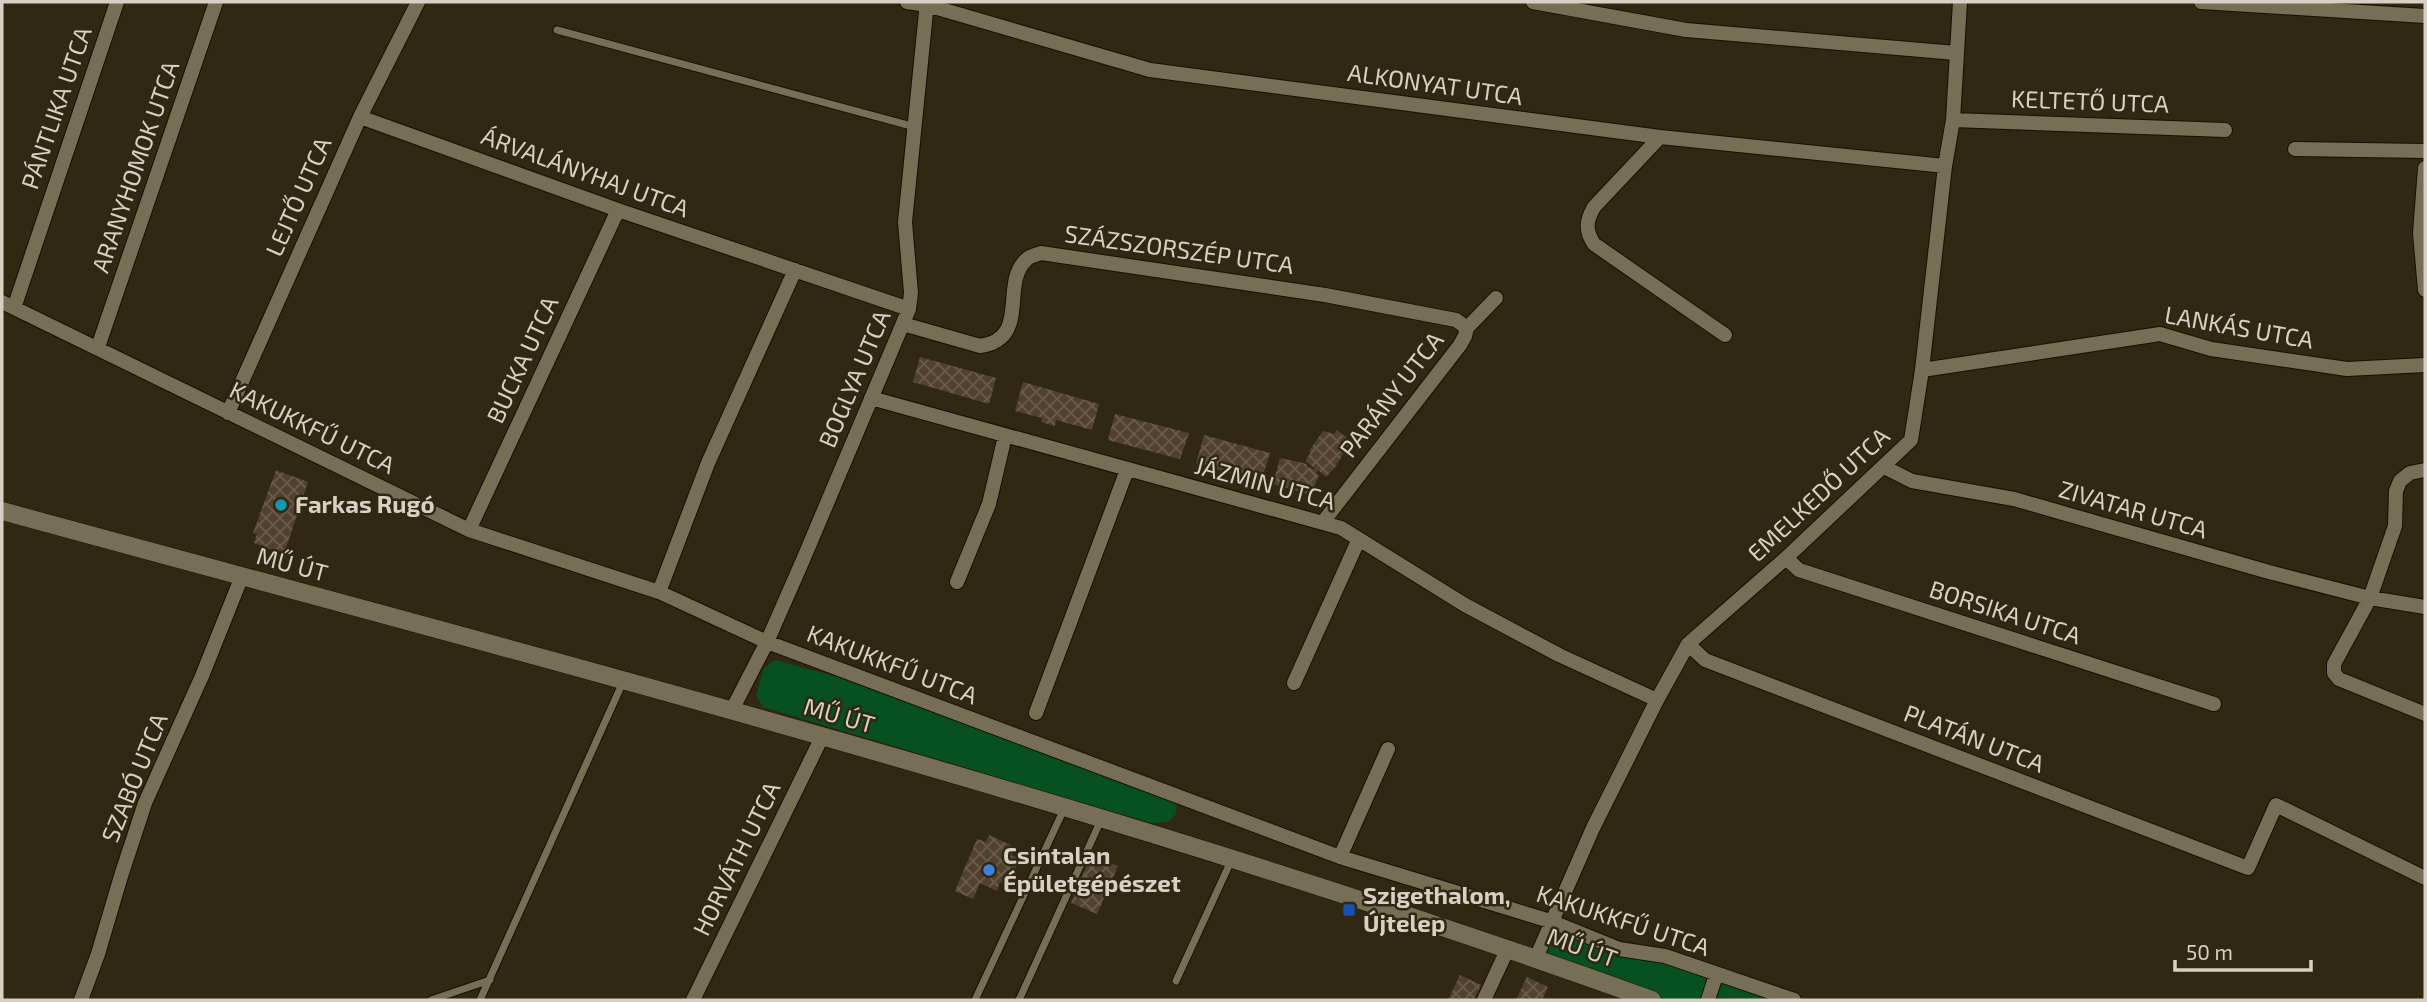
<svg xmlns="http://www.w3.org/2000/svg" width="2427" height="1002" viewBox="0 0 2427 1002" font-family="'Exo 2',sans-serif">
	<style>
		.grass { fill: #075020 }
		.building { fill: url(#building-cross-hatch) }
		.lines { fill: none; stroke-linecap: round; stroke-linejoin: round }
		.lane-casing { stroke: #181000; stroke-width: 9 }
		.street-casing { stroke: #181000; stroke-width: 16 }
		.secondary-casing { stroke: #181000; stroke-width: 19 }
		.lane { stroke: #776e56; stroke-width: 7 }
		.street { stroke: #776e56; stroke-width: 14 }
		.secondary { stroke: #776e56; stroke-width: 18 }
		.culture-dot { fill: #0f9aa8; stroke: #302812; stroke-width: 2.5 }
		.shop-dot { fill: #3f7fe0; stroke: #302812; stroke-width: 2.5 }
		.transit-dot { fill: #1a4fb4; stroke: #302812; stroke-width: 2.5 }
		.labels { text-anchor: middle; stroke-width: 5; stroke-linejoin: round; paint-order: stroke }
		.street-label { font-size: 24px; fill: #d6d1c4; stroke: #302812 }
		.poi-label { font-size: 24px; font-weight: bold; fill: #d6d1c4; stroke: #302812; text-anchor: start }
	</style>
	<defs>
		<pattern id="building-cross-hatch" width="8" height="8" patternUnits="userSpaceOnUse" patternTransform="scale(1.75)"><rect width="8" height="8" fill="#52412f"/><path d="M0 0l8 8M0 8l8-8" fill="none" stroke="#6a5b4c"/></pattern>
	</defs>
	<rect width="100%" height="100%" fill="#302812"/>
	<!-- grass -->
	<path class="grass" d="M 775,660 L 846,679 L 1170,798 L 1177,805 L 1176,814 L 1168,822 L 1151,823 L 763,707 L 756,695 L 764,668 Z
		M 1550,921 L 1794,1000 L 1709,998 L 1706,1000 L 1652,1000 L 1536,958 Z"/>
	<!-- building -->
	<path class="building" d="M 920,357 L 996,378 L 989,404 L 913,382 Z
		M 1023,382 L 1099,404 L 1092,430 L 1056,420 L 1055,426 L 1041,422 L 1042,418 L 1015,411 Z
		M 1115,414 L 1189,433 L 1180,459 L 1108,440 Z
		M 1337,430 L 1346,437 L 1349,444 L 1336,466 L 1326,477 L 1318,470 L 1316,474 L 1319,475 L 1311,495 L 1273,484 L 1280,458 L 1307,464 L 1307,467 L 1317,470 L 1305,461 L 1311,452 L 1309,451 L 1323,431 L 1334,434 Z
		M 1204,435 L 1270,453 L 1261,481 L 1196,464 Z
		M 276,470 L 308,482 L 284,554 L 254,543 L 257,534 L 253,533 Z
		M 989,835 L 1015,847 L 1012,855 L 1020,858 L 1008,886 L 1000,882 L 997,891 L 980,883 L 973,899 L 955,891 L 977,839 L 986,842 Z
		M 1091,855 L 1118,866 L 1097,914 L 1071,903 Z
		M 1460,975 L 1481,985 L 1474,1000 L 1448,1000 Z
		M 1527,977 L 1548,987 L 1542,1000 L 1516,1000 Z"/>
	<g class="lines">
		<defs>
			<path id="lane" d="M 557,30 L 915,127
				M 1176,981 L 1231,861
				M 431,1000 L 490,980
				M 480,1000 L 623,682
				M 975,1000 L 1064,809
				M 1019,1000 L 1101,820"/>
			<path id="street" d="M 907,2 L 927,5 L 1150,70 L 1660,137 L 1945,166
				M 1533,2 L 1686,30 L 1956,53
				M 2201,2 L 2425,16
				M 360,117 L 618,210 L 909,309
				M 1953,120 L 2225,130
				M 1660,137 L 1594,207 C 1586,221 1585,230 1594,244 L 1725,335
				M 2295,149 L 2425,151
				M 2425,168 L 2420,233 L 2425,290
				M 2,302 L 469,530 L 659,592 L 767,642 L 1340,857 L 1550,921 L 1619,949 L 1665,956 L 1794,1000
				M 14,308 L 117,2
				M 903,324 L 980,346 C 1031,339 1000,284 1026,260 C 1029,256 1036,255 1041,253 L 1325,295 L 1456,320 L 1467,328
				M 98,347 L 216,2
				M 1922,370 L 2160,334 L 2211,349 L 2347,369 L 2425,365
				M 871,398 L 1341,528 L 1465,605 L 1559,655 L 1657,700
				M 228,413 L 360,117 L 418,2
				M 1884,467 L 1912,481 L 2014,499 L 2269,572 L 2370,598 L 2425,607
				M 2425,470 L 2410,473 L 2400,481 L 2396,491 L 2395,526 L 2370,598 L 2334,664 L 2334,673 L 2339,679 L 2425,714
				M 1323,522 L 1460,345 L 1465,336 L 1467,328 L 1496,298
				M 469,530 L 618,210
				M 1786,558 L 1799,570 L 2214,704
				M 957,582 L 989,504 L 1005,436
				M 659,592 L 708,463 L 795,270
				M 1688,644 L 1705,660 L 2248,868 L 2276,805 L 2425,878
				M 1294,683 L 1358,541
				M 732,710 L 767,642 L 803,560 L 909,309 L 911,293 L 905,222 L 927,2
				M 1036,713 L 1127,470
				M 1340,857 L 1388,749
				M 1536,958 L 1593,828 L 1657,700 L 1688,644 L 1786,558 L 1911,440 L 1922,370 L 1945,166 L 1953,120 L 1960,2
				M 81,1000 L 98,954 L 121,876 L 145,803 L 202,676 L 242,576
				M 693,1000 L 822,737
				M 1484,1000 L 1508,948
				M 1708,1000 L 1716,975"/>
			<path id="secondary" d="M 2,511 C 555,662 1112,805 1652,1000"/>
		</defs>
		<!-- lane casing -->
		<use href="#lane" class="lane-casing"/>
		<!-- street casing -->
		<use href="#street" class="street-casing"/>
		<!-- secondary casing -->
		<use href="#secondary" class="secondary-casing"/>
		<!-- lane -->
		<use href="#lane" class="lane"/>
		<!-- street -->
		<use href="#street" class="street"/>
		<!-- secondary -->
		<use href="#secondary" class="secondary"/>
	</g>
	<!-- markers -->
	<circle class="culture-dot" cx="281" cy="505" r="7"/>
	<circle class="shop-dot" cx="989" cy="870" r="7"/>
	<rect class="transit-dot" x="1342" y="903" width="14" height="14" rx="3.5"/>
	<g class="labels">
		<!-- street labels -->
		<g class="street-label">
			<text transform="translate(1435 85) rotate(8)" y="8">ALKONYAT UTCA</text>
			<text transform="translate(2090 102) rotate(2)" y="8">KELTETŐ UTCA</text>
			<text transform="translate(57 108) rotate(-71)" y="8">PÁNTLIKA UTCA</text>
			<text transform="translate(136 167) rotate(-71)" y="8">ARANYHOMOK UTCA</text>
			<text transform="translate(585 173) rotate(20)" y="8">ÁRVALÁNYHAJ UTCA</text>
			<text transform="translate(299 197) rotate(-66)" y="8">LEJTŐ UTCA</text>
			<text transform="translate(1179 250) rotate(8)" y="8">SZÁZSZORSZÉP UTCA</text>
			<text transform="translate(2239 328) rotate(10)" y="8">LANKÁS UTCA</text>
			<text transform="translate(523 360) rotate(-65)" y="8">BUCKA UTCA</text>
			<text transform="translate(855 379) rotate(-67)" y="8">BOGLYA UTCA</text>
			<text transform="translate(1392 395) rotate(-52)" y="8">PARÁNY UTCA</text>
			<text transform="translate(312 428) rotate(26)" y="8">KAKUKKFŰ UTCA</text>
			<text transform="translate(1265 484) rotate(15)" y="8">JÁZMIN UTCA</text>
			<text transform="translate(1819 495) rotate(-43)" y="8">EMELKEDŐ UTCA</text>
			<text transform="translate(2133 510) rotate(16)" y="8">ZIVATAR UTCA</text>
			<text transform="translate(292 565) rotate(15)" y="8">MŰ ÚT</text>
			<text transform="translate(2005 613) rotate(18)" y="8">BORSIKA UTCA</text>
			<text transform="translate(892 665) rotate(21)" y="8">KAKUKKFŰ UTCA</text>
			<text transform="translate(839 716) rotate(16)" y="8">MŰ ÚT</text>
			<text transform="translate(1974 739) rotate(21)" y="8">PLATÁN UTCA</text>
			<text transform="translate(135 778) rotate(-68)" y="8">SZABÓ UTCA</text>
			<text transform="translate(737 859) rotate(-64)" y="8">HORVÁTH UTCA</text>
			<text transform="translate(1623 921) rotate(18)" y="8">KAKUKKFŰ UTCA</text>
			<text transform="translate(1582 948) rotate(20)" y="8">MŰ ÚT</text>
		</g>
		<!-- poi labels -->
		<g class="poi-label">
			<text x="295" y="513">Farkas Rugó</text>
			<text x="1003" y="864">Csintalan<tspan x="1003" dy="28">Épületgépészet</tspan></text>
			<text x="1363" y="904">Szigethalom,<tspan x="1363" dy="28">Újtelep</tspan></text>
		</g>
	</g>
	<!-- border -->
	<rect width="2427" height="1002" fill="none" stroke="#d6d1c4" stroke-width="7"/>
	<!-- scale -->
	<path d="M2175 960v10h136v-10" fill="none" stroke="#d6d1c4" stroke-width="3.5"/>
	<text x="2186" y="960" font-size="21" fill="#d6d1c4" stroke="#302812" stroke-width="5" paint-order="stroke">50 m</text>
</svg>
